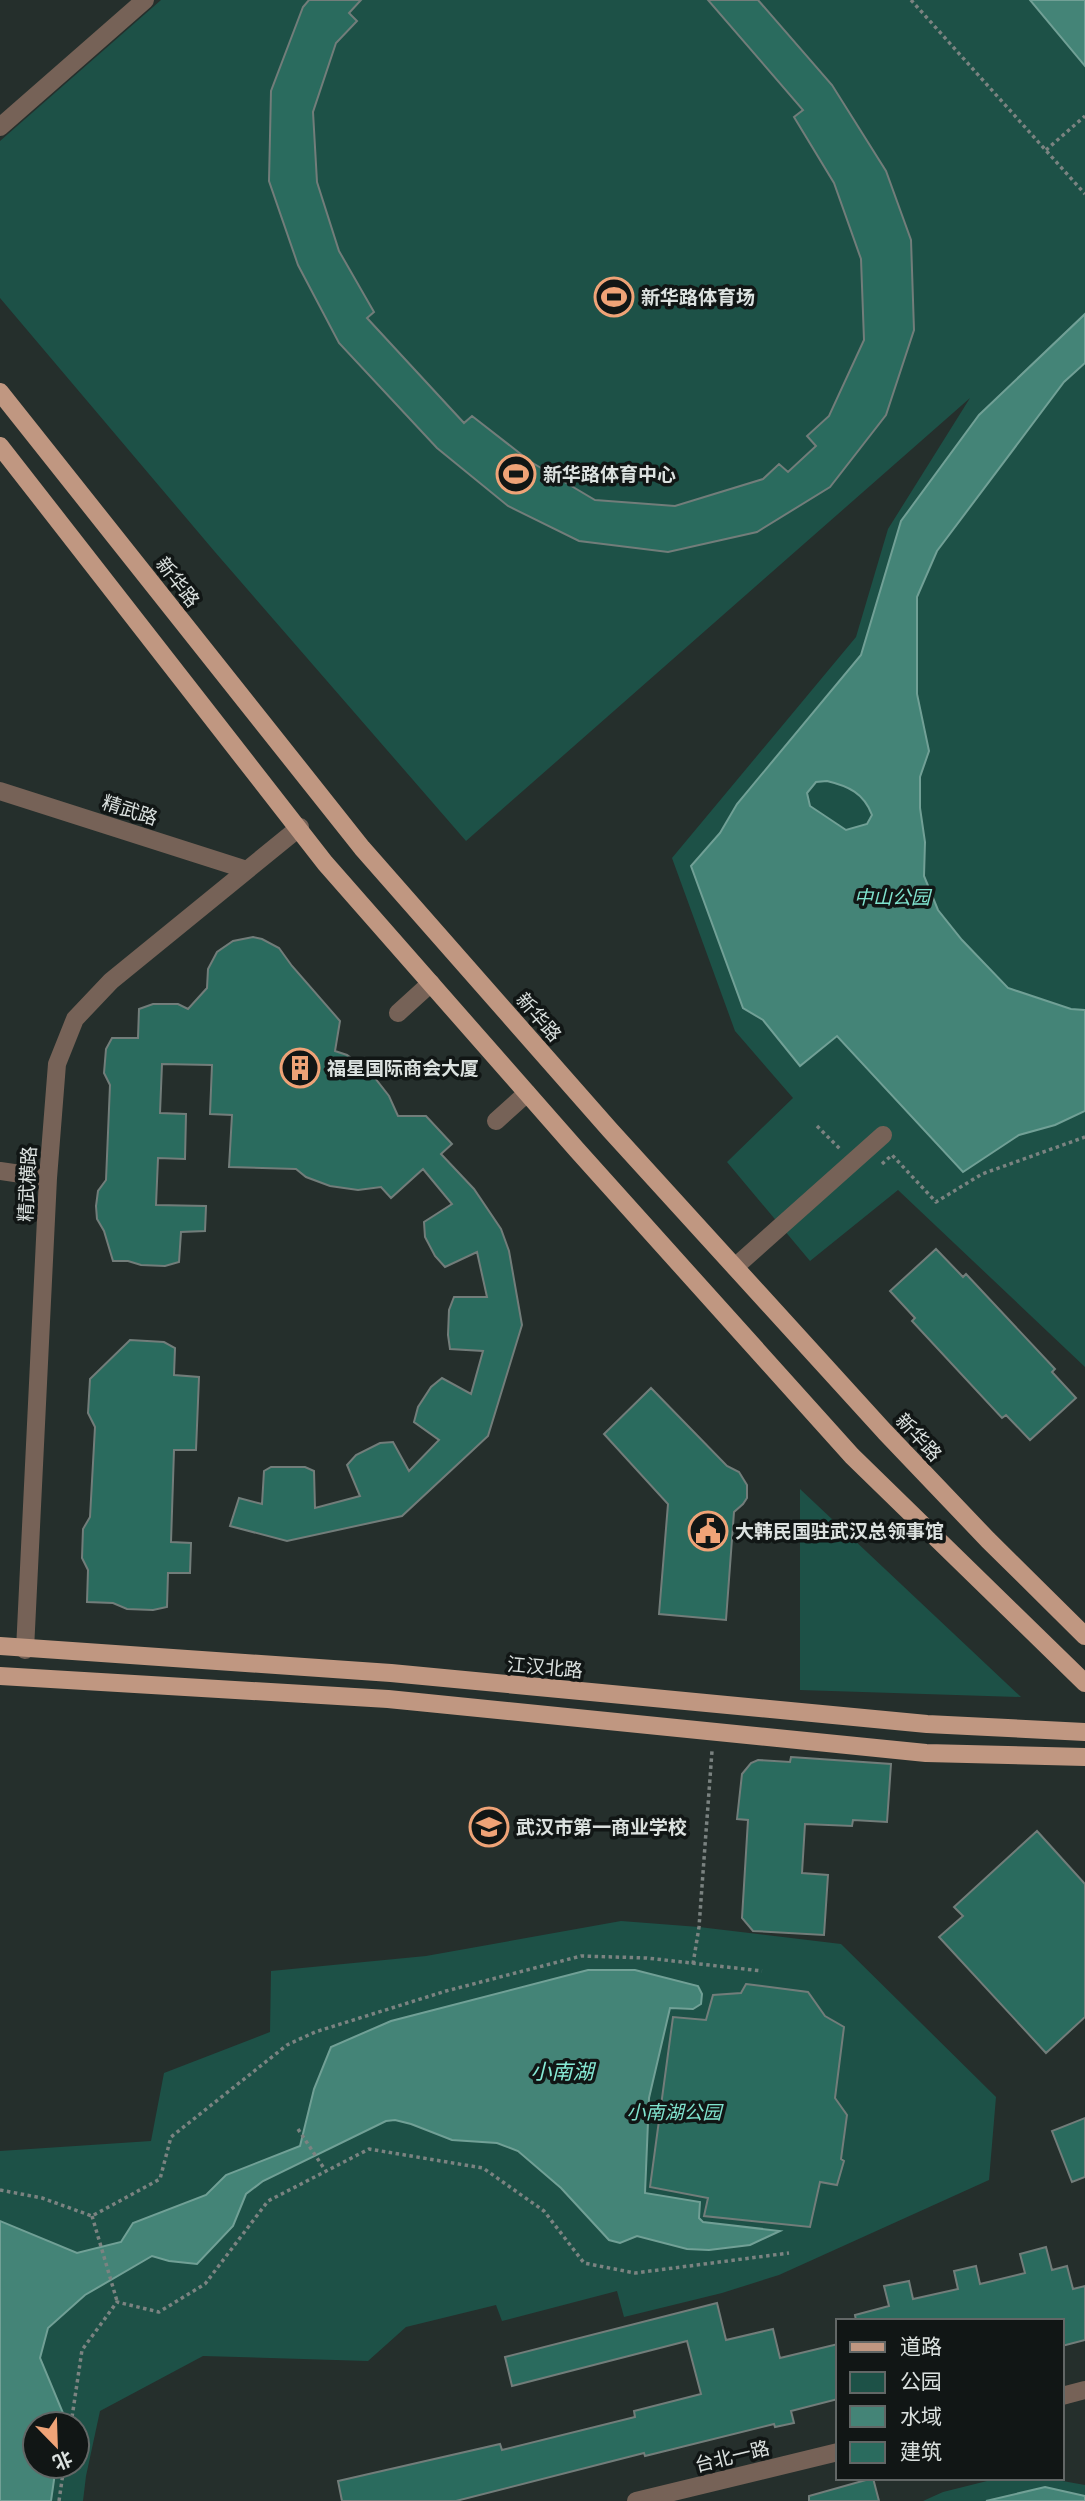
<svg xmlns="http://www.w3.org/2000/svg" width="1085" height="2501" viewBox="0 0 1085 2501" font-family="Literata,'Noto Sans SC',serif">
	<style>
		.green { fill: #1d5147; fill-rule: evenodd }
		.water { fill: #448477; stroke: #71a096; stroke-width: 2; fill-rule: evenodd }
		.building { fill: #2a6b5e; stroke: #727d7a; stroke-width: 2 }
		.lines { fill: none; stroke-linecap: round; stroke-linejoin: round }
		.path { stroke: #7b8381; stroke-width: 3.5; stroke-dasharray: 3.5 3.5; stroke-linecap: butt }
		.minor { stroke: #766257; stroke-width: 18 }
		.major { stroke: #c09781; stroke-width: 18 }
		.labels { text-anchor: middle; stroke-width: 7; stroke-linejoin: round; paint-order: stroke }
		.poi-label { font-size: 19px; font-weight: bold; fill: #dbe1df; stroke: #111615; text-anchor: start }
		.street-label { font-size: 19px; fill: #dbe1df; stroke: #111615 }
		.park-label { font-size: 19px; font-style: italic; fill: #80e4cf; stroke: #111615 }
		.water-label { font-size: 21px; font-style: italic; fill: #87ebd6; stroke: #111615 }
	</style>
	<rect width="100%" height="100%" fill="#252f2c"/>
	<!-- green -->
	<path class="green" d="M 161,0 L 1085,0 L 1085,1367 L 898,1190 L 810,1261 L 727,1162 L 793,1098 L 735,1031 L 672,858 L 856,637 L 888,529 L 970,398 L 466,841 L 215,552 L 0,298 L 0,141 Z
		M 800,1489 L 1021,1697 L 800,1690 Z
		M 621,1921 L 699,1927 L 841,1944 L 996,2097 L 989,2180 L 779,2275 L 722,2293 L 624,2317 L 617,2291 L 502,2321 L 496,2305 L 406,2327 L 368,2361 L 203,2356 L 100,2411 L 86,2476 L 83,2501 L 0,2501 L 0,2151 L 151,2141 L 164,2073 L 270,2032 L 271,1971 L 426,1956 ZM 35,2424 L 77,2424 L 77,2466 L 35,2466 Z
		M 999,2478 L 1046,2478 L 1085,2485 L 1085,2501 L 923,2501 L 943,2492 Z"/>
	<!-- water -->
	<path class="water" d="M 1030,0 L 1085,0 L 1085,66 Z
		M 1085,314 L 1085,363 L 1064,382 L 937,551 L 917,597 L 917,694 L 929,751 L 920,777 L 920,808 L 925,842 L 924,876 L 938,910 L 962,940 L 1008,988 L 1071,1009 L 1085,1010 L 1085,1111 L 1055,1125 L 1019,1135 L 963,1172 L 837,1036 L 800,1066 L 763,1020 L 743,1008 L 691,866 L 720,833 L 737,804 L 861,655 L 901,521 L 979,415 ZM 827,781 C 848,786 864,793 872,815 L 867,824 L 846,830 L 810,806 L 807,793 L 816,782 Z
		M 588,1970 L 635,1970 L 698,1986 L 702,1994 L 701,2004 L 693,2009 L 670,2008 L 649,2098 L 645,2193 L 700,2202 L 699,2218 L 703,2222 L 780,2231 L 750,2245 L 709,2250 L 687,2249 L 637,2236 L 620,2243 L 609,2240 L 561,2188 L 518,2151 L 497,2143 L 452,2140 L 411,2124 L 395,2120 L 386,2121 L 263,2181 L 246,2194 L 233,2226 L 197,2264 L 169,2261 L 152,2256 L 85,2295 L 48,2328 L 40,2358 L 63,2413 L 61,2424 L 35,2424 L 35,2466 L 56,2466 L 51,2501 L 0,2501 L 0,2221 L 77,2253 L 121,2242 L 133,2223 L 206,2195 L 226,2175 L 300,2146 L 314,2089 L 331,2047 L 391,2021 Z
		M 1045,2487 L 1085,2496 L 1085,2501 L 986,2501 Z"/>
	<!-- building -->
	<path class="building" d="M 309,0 L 361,0 L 349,13 L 357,21 L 336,43 L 313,112 L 317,182 L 339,251 L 374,312 L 367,318 L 464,423 L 472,416 L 531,462 L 595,500 L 675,506 L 763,479 L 779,464 L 788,472 L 816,446 L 807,436 L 829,416 L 864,340 L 861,259 L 834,183 L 794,117 L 803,110 L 708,0 L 758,0 L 832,85 L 886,171 L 911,240 L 914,330 L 886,415 L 830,487 L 757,532 L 668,552 L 579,541 L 508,506 L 437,448 L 339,343 L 298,265 L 269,181 L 271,91 L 303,7 Z
		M 253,937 L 262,939 L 279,948 L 292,966 L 340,1021 L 335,1051 L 347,1055 L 371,1073 L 389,1096 L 398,1116 L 426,1116 L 452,1144 L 441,1154 L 474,1189 L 501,1229 L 509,1251 L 522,1325 L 488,1436 L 402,1516 L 287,1541 L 230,1526 L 239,1498 L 262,1504 L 264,1471 L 271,1467 L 305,1467 L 314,1471 L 315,1508 L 360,1496 L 347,1465 L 356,1455 L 380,1443 L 393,1442 L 409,1471 L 439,1440 L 414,1422 L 418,1407 L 431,1387 L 442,1378 L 471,1394 L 483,1351 L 450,1349 L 448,1335 L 449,1310 L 454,1297 L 487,1297 L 477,1252 L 445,1267 L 435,1256 L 425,1237 L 424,1222 L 452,1204 L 423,1169 L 391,1198 L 381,1187 L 358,1190 L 330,1186 L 306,1177 L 296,1169 L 229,1167 L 232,1115 L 210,1114 L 212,1065 L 162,1064 L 160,1113 L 186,1114 L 185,1159 L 158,1158 L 156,1205 L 206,1206 L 205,1231 L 181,1232 L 179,1262 L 165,1266 L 141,1265 L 128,1261 L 113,1261 L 104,1231 L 97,1219 L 96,1206 L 98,1191 L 106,1180 L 110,1085 L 104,1073 L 106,1049 L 112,1038 L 138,1038 L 139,1009 L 153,1004 L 178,1004 L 188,1009 L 207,988 L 208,969 L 217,952 L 233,941 Z
		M 936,1249 L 963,1277 L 966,1274 L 1055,1369 L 1052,1372 L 1076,1398 L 1030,1440 L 1006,1415 L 1002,1418 L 912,1321 L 915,1318 L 890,1291 Z
		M 130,1340 L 164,1342 L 175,1348 L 174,1375 L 199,1377 L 196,1450 L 174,1450 L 171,1542 L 191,1543 L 190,1573 L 168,1573 L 167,1607 L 153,1610 L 127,1609 L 113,1603 L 87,1602 L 88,1570 L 82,1558 L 83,1529 L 90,1517 L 95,1427 L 88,1413 L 90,1379 Z
		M 651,1388 L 727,1466 L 739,1472 L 747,1485 L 747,1498 L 743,1504 L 734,1512 L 726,1620 L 659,1614 L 668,1504 L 604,1434 Z
		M 791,1757 L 891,1764 L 887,1822 L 853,1820 L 852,1826 L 805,1824 L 802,1873 L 828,1875 L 824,1935 L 753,1931 L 742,1918 L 748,1820 L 737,1819 L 742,1774 L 751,1763 L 758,1760 L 790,1762 Z
		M 1037,1831 L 1085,1884 L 1085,2017 L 1046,2053 L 939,1937 L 963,1916 L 954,1907 Z
		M 746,1984 L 808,1992 L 825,2016 L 844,2027 L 835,2098 L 847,2115 L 841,2159 L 844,2161 L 837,2185 L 820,2182 L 810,2227 L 704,2216 L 708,2198 L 650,2187 L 673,2017 L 706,2020 L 713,1995 L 741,1993 Z
		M 1085,2118 L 1085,2177 L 1072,2182 L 1052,2131 Z
		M 1046,2247 L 1052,2270 L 1067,2266 L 1073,2289 L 1085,2286 L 1085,2340 L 1062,2346 L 1062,2321 L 856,2321 L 855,2315 L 889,2306 L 884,2286 L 909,2281 L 913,2299 L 958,2289 L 954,2271 L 976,2266 L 980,2284 L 1025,2273 L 1020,2254 Z
		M 717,2303 L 726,2340 L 773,2329 L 780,2358 L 838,2344 L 838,2399 L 791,2411 L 794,2423 L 775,2427 L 774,2424 L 645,2456 L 644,2453 L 456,2501 L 342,2501 L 338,2481 L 500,2444 L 502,2450 L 635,2417 L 634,2411 L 701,2394 L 687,2341 L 512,2386 L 505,2357 Z
		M 873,2478 L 879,2501 L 809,2501 L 809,2496 Z"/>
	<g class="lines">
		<!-- path -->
		<path class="path" d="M 911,0 L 1085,194
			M 1046,150 L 1085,116
			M 817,1126 L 840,1149
			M 882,1164 L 892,1155 L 936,1202 L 982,1174 L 1085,1137
			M 693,1964 L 699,1927 L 712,1751
			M 298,2129 L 325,2170
			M 0,2190 L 42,2198 L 92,2216 L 160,2179 L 171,2137 L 287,2045 L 315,2032 L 446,1991 L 581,1956 L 647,1958 L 762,1971
			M 92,2216 L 117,2301
			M 71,2424 L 82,2350 L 117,2302 L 159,2312 L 205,2284 L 268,2201 L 369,2149 L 483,2168 L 544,2211 L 584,2263 L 635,2273 L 789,2253
			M 59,2501 L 64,2466"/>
		<!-- minor -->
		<path class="minor" d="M 0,127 L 145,0
			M 0,791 L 247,870
			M 398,1013 L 431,983
			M 496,1121 L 527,1093
			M 0,1171 L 48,1178
			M 735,1267 L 883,1135
			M 25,1650 L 48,1178 L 57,1064 L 75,1019 L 111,981 L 300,827
			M 1062,2396 L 1085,2390
			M 636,2501 L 838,2452"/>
		<!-- major -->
		<path class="major" d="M 0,392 L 362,848 L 610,1130 L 885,1432 L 988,1540 L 1085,1636
			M 0,446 L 325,863 L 577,1150 L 852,1456 L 1085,1683
			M 0,1646 L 391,1673 L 927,1724 L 1085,1732
			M 0,1676 L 388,1699 L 926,1753 L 1085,1757"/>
	</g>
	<!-- icons -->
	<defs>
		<symbol id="stadium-ring" viewBox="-11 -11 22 22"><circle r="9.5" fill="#111615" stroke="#efa377" stroke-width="1.5"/><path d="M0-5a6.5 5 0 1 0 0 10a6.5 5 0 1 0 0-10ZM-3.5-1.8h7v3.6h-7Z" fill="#efa377"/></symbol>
		<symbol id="building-ring" viewBox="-11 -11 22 22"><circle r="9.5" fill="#111615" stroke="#efa377" stroke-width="1.5"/><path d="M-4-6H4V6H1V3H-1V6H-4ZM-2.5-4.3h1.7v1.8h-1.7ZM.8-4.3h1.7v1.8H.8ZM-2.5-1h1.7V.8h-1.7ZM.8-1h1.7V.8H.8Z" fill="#efa377"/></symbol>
		<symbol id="civic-ring" viewBox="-11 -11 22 22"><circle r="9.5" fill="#111615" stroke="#efa377" stroke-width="1.5"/><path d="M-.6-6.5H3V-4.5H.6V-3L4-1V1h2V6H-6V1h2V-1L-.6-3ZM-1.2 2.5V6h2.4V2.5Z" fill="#efa377"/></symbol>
		<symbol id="school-ring" viewBox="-11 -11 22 22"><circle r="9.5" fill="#111615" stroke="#efa377" stroke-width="1.5"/><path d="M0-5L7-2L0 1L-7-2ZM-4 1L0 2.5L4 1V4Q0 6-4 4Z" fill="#efa377"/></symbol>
	</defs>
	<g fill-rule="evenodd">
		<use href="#stadium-ring" x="592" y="275" width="44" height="44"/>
		<use href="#stadium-ring" x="494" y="452" width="44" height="44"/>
		<use href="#building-ring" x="278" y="1046" width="44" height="44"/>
		<use href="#civic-ring" x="686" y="1509" width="44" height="44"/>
		<use href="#school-ring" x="467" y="1805" width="44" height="44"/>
	</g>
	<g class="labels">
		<!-- poi labels -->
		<g class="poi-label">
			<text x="641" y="304">新华路体育场</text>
			<text x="543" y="481">新华路体育中心</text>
			<text x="327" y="1075">福星国际商会大厦</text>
			<text x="735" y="1538">大韩民国驻武汉总领事馆</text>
			<text x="516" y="1834">武汉市第一商业学校</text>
		</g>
		<!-- street labels -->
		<g class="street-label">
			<text transform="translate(178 582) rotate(52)" y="7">新华路</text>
			<text transform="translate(130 810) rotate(18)" y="7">精武路</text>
			<text transform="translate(539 1017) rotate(49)" y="7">新华路</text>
			<text transform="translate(27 1184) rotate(-87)" y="7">精武横路</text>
			<text transform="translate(919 1437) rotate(47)" y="7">新华路</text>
			<text transform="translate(545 1667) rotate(5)" y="7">江汉北路</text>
			<text transform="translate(732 2456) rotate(-14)" y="7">台北一路</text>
		</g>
		<!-- park labels -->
		<g class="park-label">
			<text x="892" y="904">中山公园</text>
			<text x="674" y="2119">小南湖公园</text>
		</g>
		<!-- water labels -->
		<g class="water-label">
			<text x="562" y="2079">小南湖</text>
		</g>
	</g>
	<!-- legend -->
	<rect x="836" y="2319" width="228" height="161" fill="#111615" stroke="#626766" stroke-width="2"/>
	<rect x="850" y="2342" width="35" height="10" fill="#c09781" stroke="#626766" stroke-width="2"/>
	<text x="900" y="2354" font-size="21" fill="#dbe1df">道路</text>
	<rect x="850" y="2372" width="35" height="21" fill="#1d5147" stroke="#626766" stroke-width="2"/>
	<text x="900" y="2389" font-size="21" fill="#dbe1df">公园</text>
	<rect x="850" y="2406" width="35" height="21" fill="#448477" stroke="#626766" stroke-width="2"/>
	<text x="900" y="2424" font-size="21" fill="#dbe1df">水域</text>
	<rect x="850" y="2442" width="35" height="21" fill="#2a6b5e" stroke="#626766" stroke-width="2"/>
	<text x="900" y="2459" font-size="21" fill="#dbe1df">建筑</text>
	<!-- north arrow -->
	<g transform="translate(56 2445) rotate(157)"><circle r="33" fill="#111615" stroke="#626766" stroke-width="2"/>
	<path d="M0-5L12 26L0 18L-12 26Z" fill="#efa377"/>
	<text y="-10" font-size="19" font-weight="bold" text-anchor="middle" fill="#dbe1df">北</text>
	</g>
</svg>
